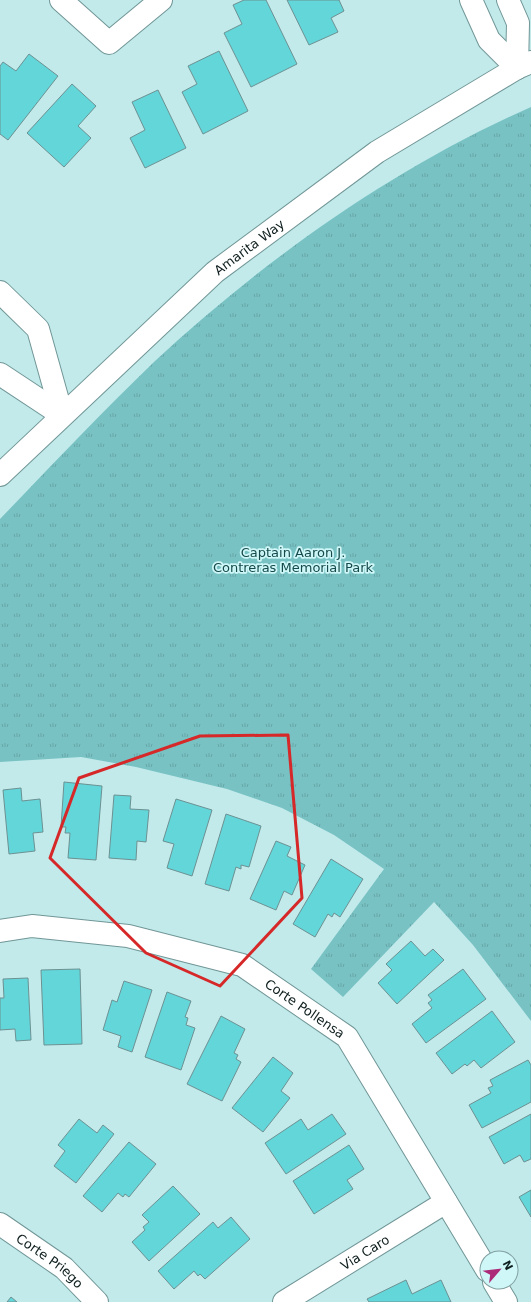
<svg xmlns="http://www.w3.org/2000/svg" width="531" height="1302" viewBox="0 0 531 1302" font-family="'DejaVu Sans',sans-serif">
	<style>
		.park { fill: url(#park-tufts) }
		.building { fill: #63d6da; stroke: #6c9192 }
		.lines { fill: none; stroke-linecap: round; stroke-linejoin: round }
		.minor-casing { stroke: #719697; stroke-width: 24 }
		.minor { stroke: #fff; stroke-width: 22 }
		.marked { fill: none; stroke: #d62828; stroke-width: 3; stroke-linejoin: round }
		.labels { text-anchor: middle; stroke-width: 3.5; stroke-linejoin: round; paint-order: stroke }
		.street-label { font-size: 13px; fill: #0f1e1e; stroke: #cff7f8 }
		.park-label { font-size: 13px; fill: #15494b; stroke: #cff7f8 }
	</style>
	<defs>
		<pattern id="park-tufts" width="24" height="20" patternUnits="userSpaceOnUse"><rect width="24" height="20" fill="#79c2c4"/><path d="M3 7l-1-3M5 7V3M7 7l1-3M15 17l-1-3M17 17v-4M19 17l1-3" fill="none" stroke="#67a6a8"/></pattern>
	</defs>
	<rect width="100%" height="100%" fill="#c2eaeb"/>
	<!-- park -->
	<path class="park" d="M 531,107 L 531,1021 L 473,945 L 434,902 L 343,997 L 311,969 L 384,869 L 334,835 L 282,808 L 227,789 L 136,767 L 81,757 L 0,762 L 0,519 C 51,466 102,412 155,361 C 265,259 393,168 531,107 Z"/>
	<!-- building -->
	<path class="building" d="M 244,0 L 266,0 L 297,64 L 251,87 L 224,33 L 242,24 L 233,5 Z
		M 287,0 L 339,0 L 344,11 L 331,18 L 338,32 L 309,45 Z
		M 219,51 L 248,111 L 203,134 L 182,92 L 197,84 L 188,66 Z
		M 29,54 L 58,76 L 8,140 L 0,134 L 0,66 L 3,62 L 16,71 Z
		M 72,84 L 96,106 L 78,126 L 91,138 L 64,167 L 27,133 Z
		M 158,90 L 186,148 L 145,168 L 130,138 L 145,130 L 132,102 Z
		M 64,782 L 102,786 L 96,860 L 68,858 L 70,833 L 65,833 L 66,827 L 61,827 Z
		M 21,788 L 22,801 L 40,799 L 43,832 L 33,833 L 35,851 L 9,854 L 3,790 Z
		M 114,795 L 131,796 L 130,809 L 149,810 L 146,842 L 137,841 L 136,860 L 109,858 Z
		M 176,799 L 212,810 L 192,876 L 167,868 L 174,844 L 163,841 Z
		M 226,814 L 261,826 L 249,867 L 241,865 L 241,869 L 236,867 L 229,891 L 205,884 Z
		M 276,841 L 291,847 L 287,856 L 305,865 L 292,895 L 284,891 L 276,910 L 250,899 Z
		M 331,859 L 363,879 L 340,917 L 334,913 L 332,917 L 328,914 L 315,937 L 293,924 Z
		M 411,941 L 425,956 L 433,949 L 444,960 L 397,1004 L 378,983 L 392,970 L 386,964 Z
		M 80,969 L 82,1044 L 44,1045 L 41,970 Z
		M 463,969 L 486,999 L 426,1043 L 412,1024 L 432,1008 L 428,1003 L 432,1000 L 428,995 Z
		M 28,978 L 31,1040 L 16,1041 L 15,1029 L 0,1030 L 0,998 L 4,998 L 3,979 Z
		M 124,981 L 152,990 L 132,1052 L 118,1047 L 121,1036 L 103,1030 L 112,1000 L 117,1002 Z
		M 167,992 L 191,1001 L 185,1017 L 188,1018 L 186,1025 L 195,1028 L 181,1070 L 145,1057 Z
		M 492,1011 L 515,1042 L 481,1068 L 474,1060 L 467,1066 L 465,1064 L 452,1074 L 436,1053 Z
		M 221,1016 L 245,1029 L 234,1053 L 238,1055 L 236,1059 L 241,1062 L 222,1101 L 187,1084 Z
		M 273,1057 L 293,1073 L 281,1091 L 290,1098 L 263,1132 L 232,1108 Z
		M 528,1060 L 531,1065 L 531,1102 L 482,1128 L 469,1105 L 491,1093 L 488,1088 L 493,1086 L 490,1080 Z
		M 332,1114 L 346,1134 L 286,1174 L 265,1143 L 301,1119 L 308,1130 Z
		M 531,1114 L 531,1159 L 524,1162 L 520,1155 L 504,1164 L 489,1137 Z
		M 79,1119 L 97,1133 L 103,1125 L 114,1134 L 76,1183 L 54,1166 L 65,1151 L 58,1145 Z
		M 129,1142 L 156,1164 L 129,1197 L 125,1194 L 123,1197 L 118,1193 L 102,1212 L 83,1196 Z
		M 349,1145 L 364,1169 L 347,1180 L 353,1189 L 314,1214 L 293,1181 Z
		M 173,1186 L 200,1214 L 149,1261 L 132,1242 L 145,1230 L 143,1227 L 149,1222 L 142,1215 Z
		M 531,1190 L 531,1217 L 519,1197 Z
		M 231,1217 L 250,1239 L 205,1279 L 200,1274 L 198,1276 L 194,1271 L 174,1289 L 158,1271 L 213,1222 L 218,1228 Z
		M 406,1280 L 412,1294 L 441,1280 L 451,1302 L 369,1302 L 367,1299 Z
		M 11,1297 L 17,1302 L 7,1302 Z"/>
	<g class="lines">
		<defs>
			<g id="minor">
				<path d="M 61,0 L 109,43 L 161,0"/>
				<path d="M 471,0 L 489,40 L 517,68"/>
				<path d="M 508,0 L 518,23 L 517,68"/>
				<path d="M 0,292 L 38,329 L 62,415"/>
				<path d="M 0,374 L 62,415"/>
				<path id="s1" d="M 0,475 L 215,272 L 377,152 L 517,68 L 531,62"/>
				<path id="s2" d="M 0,931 L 32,926 L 128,936 L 242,965 L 347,1037 L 487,1270"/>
				<path id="s3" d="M 0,1224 L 64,1268 L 97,1302"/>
				<path d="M 494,1282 L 506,1302"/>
				<path id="s4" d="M 284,1302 L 446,1202"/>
			</g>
		</defs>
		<!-- minor casing -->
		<use href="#minor" class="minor-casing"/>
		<!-- minor -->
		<use href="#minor" class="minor"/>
	</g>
	<!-- marked area -->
	<path class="marked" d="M 288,735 L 302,898 L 220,986 L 146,953 L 50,858 L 79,778 L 200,736 Z"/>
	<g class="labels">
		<!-- street labels -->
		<g class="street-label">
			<text dy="5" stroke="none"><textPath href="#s1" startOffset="338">Amarita Way</textPath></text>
			<text dy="5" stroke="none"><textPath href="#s2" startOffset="323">Corte Pollensa</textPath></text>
			<text dy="5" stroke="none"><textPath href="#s4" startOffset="95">Via Caro</textPath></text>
			<text dy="5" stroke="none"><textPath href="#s3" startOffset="62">Corte Priego</textPath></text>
		</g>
		<!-- park labels -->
		<g class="park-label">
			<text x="293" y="557">Captain Aaron J.<tspan x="293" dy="15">Contreras Memorial Park</tspan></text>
		</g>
	</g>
	<!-- north arrow -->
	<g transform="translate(499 1270) rotate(62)"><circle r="19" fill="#cff7f8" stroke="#82a0a1"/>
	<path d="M0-3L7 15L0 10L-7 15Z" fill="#ac2c7a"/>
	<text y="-6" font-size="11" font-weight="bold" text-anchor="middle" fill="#0f1e1e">N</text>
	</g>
</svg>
